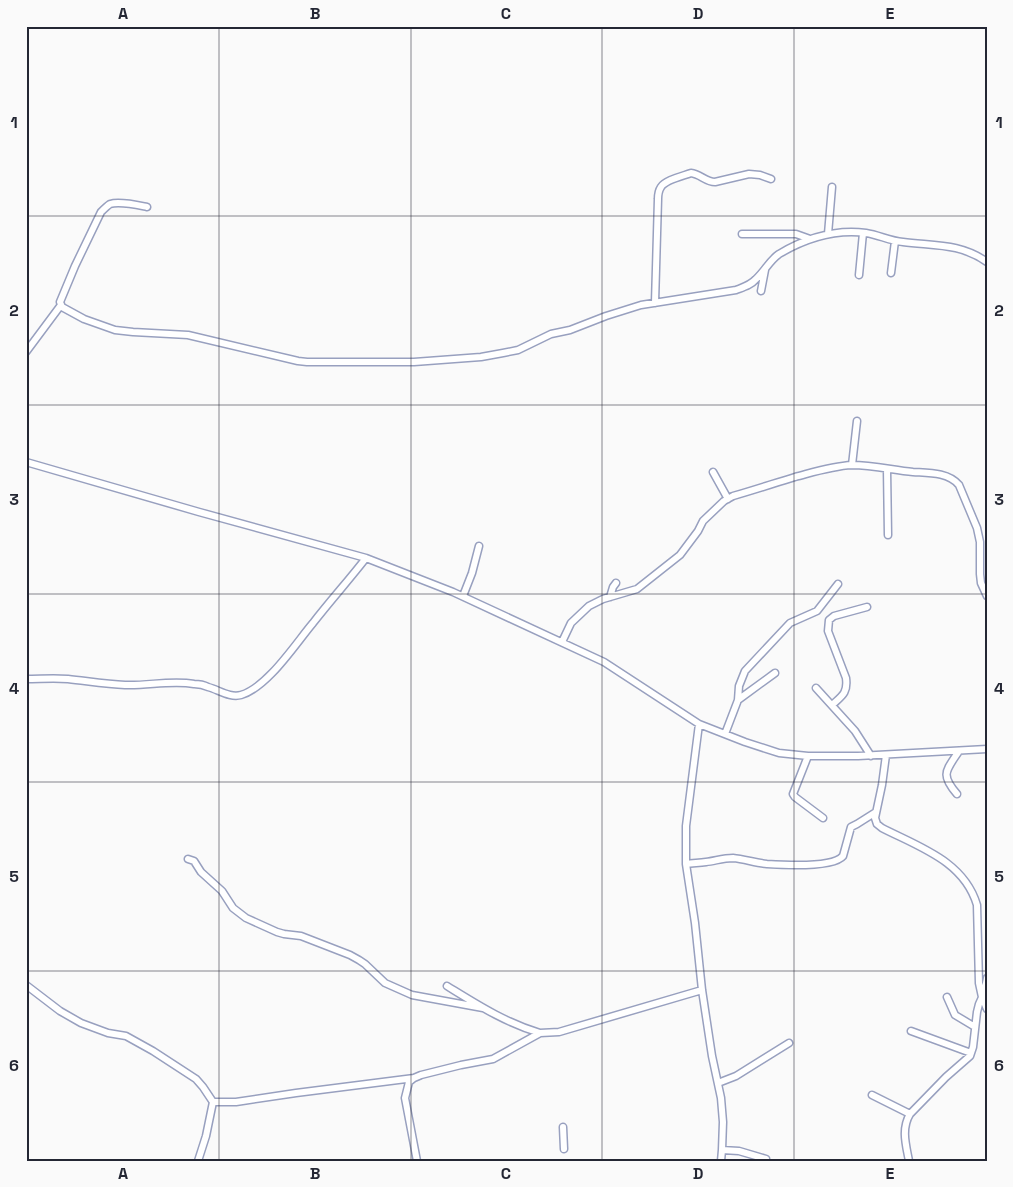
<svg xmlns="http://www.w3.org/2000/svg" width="1013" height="1187" viewBox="0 0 1013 1187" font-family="'Space Grotesk',sans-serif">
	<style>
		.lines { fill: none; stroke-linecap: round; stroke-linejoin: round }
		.minor-casing { stroke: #98a0bf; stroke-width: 9 }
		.minor { stroke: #fff; stroke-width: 6 }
		.grid { fill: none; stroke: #242734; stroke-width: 1; stroke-opacity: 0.55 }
		.neatline { fill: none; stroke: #242734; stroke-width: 2 }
		.grid-label { font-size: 16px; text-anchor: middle; font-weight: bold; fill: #242734 }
	</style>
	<rect width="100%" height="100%" fill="#fafafa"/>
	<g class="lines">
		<defs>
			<path id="minor" d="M 147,207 C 137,205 120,201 110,204 C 107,206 104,209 101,212 L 75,266 L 60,302 L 62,307 L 84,319 L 115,330 L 133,332 L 188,335 L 298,361 L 307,362 L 414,362 L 481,357 L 503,353 L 518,350 L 551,334 L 570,330 L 606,316 L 641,305 L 736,290 C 744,287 751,285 756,279 C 765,271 769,261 779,254 C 806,238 835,229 866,233 C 879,235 890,241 903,242 C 934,246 960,243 987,262
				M 742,234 L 796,234 L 810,239
				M 828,234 L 832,187
				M 891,273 L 895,241
				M 859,275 L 863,233
				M 761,291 L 765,270
				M 655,303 L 658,199 C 658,195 659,190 661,187 C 665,180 683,176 691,173 C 700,174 706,182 715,182 L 749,174 L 760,175 L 771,179
				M 26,352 L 61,305
				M 26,462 L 199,512 L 366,558 L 453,592 L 604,662 L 699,724 L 745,742 L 779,753 L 808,756 L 858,756 L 987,749
				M 852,465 L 857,421
				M 887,469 L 888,535
				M 713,472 L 728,499
				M 463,596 L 472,573 L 479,546
				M 610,597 L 613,587 L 616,583
				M 562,642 L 571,623 L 589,606 L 603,599 L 637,589 L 680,555 L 698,531 L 703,521 L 724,501 L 733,496 C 754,490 775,483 795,477 C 814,472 832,466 852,465 C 872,465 893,470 913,472 C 928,473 948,472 959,485 L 977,528 L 980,542 L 980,574 L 981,583 L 987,596
				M 26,679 C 40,679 54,678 68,679 C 87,681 106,684 125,685 C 148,686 171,680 194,684 C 198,684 204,685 208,687 C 219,690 230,698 241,695 C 268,687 296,643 313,623 C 330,601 349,580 366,558
				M 816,688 L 855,731 L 871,756
				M 738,700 L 775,673
				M 832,705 C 842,696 848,693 846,678 L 828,631 L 829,620 L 834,616 L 867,607
				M 699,724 L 686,826 L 686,864 L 695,923 L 702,990 L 712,1056 L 721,1098 L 723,1122 L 722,1150 L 721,1161
				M 725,734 L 738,700 L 739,686 L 745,671 L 790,623 L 817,611 L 838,584
				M 886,755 L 882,785 L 875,818 L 877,824 L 882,828 C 919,847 964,861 977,905 L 979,983 L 982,997 L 987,1009
				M 808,756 L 793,794 L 795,797 L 823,818
				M 957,794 C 940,774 946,771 959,751
				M 188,859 L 194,861 L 201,872 L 222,891 L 233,908 L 246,918 L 277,932 L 284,934 L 301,936 L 350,955 L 359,960 L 365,964 L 385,983 L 412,995 L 483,1008
				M 686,864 C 693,863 699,863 706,862 C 715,861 723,858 733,858 C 744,859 756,863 767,864 C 783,865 833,868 843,856 L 851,827 L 857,824 L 876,812
				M 26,985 L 60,1011 L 81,1023 L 108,1033 L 126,1036 L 153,1051 L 196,1079 L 203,1087 L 213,1102 L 236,1102 L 296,1093 L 414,1078
				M 447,986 C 478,1005 504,1022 540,1033
				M 947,997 L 955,1015 L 975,1027
				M 911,1031 L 971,1053
				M 718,1083 L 736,1076 L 789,1043
				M 872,1095 L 910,1114
				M 563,1127 L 564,1149
				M 722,1150 L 739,1151 L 766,1159
				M 198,1161 L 206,1136 L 213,1102
				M 417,1161 L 405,1098 L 409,1082 L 414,1078 L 421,1075 L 461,1065 L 493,1059 L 540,1033 L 559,1032 L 702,990
				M 909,1161 C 906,1145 901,1129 910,1114 L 946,1077 L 970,1056 L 973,1047 L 977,1012 L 979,1004 L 984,993 L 987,978"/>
		</defs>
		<!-- minor casing -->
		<use href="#minor" class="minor-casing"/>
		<!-- minor -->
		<use href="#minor" class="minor"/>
	</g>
	<!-- grid -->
	<path class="grid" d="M 219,26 L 219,1161M 411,26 L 411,1161M 602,26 L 602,1161M 794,26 L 794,1161M 26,216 L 987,216M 26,405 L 987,405M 26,594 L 987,594M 26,782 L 987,782M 26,971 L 987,971"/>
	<!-- border -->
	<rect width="1013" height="1187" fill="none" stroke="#fafafa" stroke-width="55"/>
	<rect x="28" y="28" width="958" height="1132" class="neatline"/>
	<g class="grid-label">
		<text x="123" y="19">A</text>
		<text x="315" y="19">B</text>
		<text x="506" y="19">C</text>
		<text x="698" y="19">D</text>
		<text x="890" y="19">E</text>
		<text x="14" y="128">1</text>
		<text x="999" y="128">1</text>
		<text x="14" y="316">2</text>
		<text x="999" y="316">2</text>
		<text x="14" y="505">3</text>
		<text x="999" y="505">3</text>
		<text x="14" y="694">4</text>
		<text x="999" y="694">4</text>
		<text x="14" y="882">5</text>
		<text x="999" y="882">5</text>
		<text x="14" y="1071">6</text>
		<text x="999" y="1071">6</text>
		<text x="123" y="1179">A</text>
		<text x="315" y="1179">B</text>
		<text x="506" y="1179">C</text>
		<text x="698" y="1179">D</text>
		<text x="890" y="1179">E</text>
	</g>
</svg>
